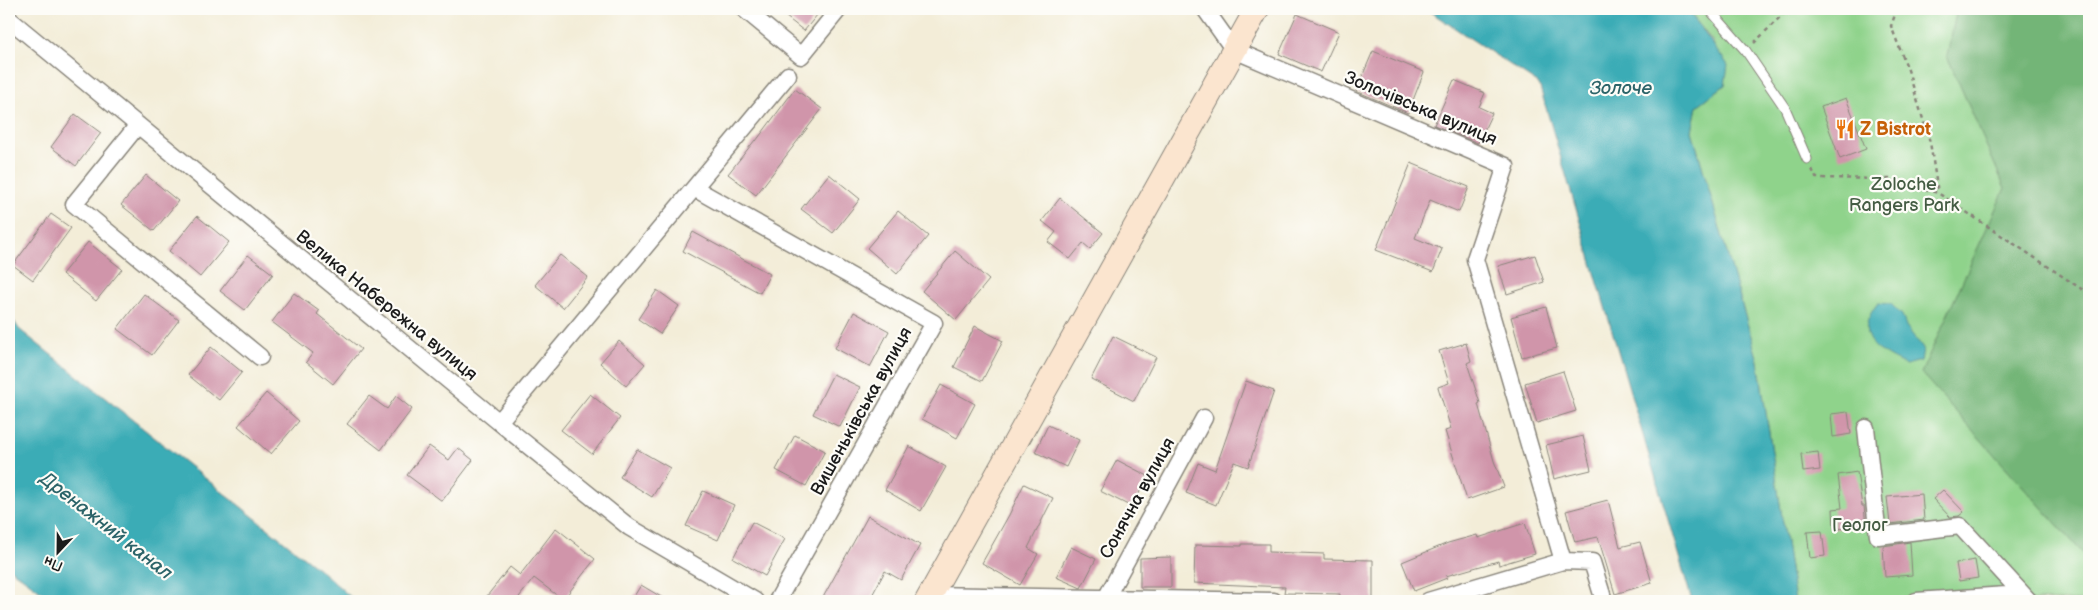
<svg xmlns="http://www.w3.org/2000/svg" width="2098" height="610" viewBox="0 0 2098 610" font-family="'Balsamiq Sans',sans-serif">
	<style>
		.green { fill: #8fd38b; stroke: #567854 }
		.forest { fill: #73b577; stroke: #48684a }
		.water { fill: #3bacb6; stroke: #2c6469 }
		.building { fill: #d095aa }
		.lines { fill: none; stroke-linecap: round; stroke-linejoin: round }
		.lane-casing { stroke: #88847a; stroke-width: 11 }
		.street-casing { stroke: #88847a; stroke-width: 19 }
		.secondary-casing { stroke: #88847a; stroke-width: 26 }
		.path { stroke: #88847a; stroke-width: 2.5; stroke-dasharray: 4 4; stroke-linecap: butt }
		.lane { stroke: #fff; stroke-width: 9 }
		.street { stroke: #fff; stroke-width: 16 }
		.secondary { stroke: #fbe5cf; stroke-width: 24 }
		.labels { text-anchor: middle; stroke-width: 4.5; stroke-linejoin: round; paint-order: stroke }
		.street-label { font-size: 18px; fill: #1c1c1c; stroke: #fdfcf7 }
		.food-label { font-size: 18px; font-weight: bold; fill: #c56008; stroke: #fdfcf7; text-anchor: start }
		.park-label { font-size: 18px; fill: #445c43; stroke: #fdfcf7 }
		.water-label { font-size: 19px; font-style: italic; fill: #2c6469; stroke: #fdfcf7 }
	</style>
	<rect width="100%" height="100%" fill="#fdfcf7"/>
	<filter id="ink" filterUnits="userSpaceOnUse"><feTurbulence type="fractalNoise" baseFrequency=".02" numOctaves="2"/><feDisplacementMap in="SourceGraphic" scale="10" xChannelSelector="R" yChannelSelector="G"/><feConvolveMatrix kernelMatrix="1 2 1 2 8 2 1 2 1" color-interpolation-filters="sRGB"/></filter>
	<filter id="wash" filterUnits="userSpaceOnUse"><feTurbulence type="fractalNoise" baseFrequency=".0096" numOctaves="4" result="noise"/><feDisplacementMap in="SourceGraphic" scale="20" xChannelSelector="R" yChannelSelector="G"/><feGaussianBlur stdDeviation="1.12" result="paint"/><feColorMatrix in="noise" values="0 0 0 0 0 0 0 0 0 0 0 0 0 0 0 0 0 1.4 0 .05"/><feComposite in="paint" operator="in"/></filter>
	<g filter="url(#wash)">
		<rect width="100%" height="100%" fill="#f3edd8"/>
		<!-- green -->
		<path class="green" d="M 1687,9 L 2089,9 L 2089,601 L 1795,601 L 1758,361 L 1692,131 L 1697,106 L 1725,85 L 1713,42 Z"/>
		<!-- forest -->
		<path class="forest" d="M 1957,9 L 2089,9 L 2089,560 L 1921,373 L 2005,188 L 1947,56 Z"/>
		<!-- water -->
		<path class="water" d="M 1426,9 L 1687,9 L 1728,65 L 1725,85 L 1697,106 L 1692,131 L 1758,361 L 1795,601 L 1692,601 L 1539,84 Z
			M 1878,303 L 1891,304 L 1902,315 L 1906,326 L 1923,349 L 1921,361 L 1906,365 C 1876,351 1851,337 1878,303 Z
			M 9,313 L 19,329 L 325,574 L 355,601 L 54,601 L 9,568 Z"/>
		<g id="blocks">
			<!-- building -->
			<path class="building" d="M 776,9 L 822,9 L 804,31 Z
				M 1297,14 L 1339,32 L 1321,72 L 1279,54 Z
				M 1373,51 L 1424,72 L 1408,113 L 1356,91 Z
				M 1454,80 L 1485,93 L 1479,107 L 1492,113 L 1478,143 L 1434,125 Z
				M 795,89 L 822,109 L 756,195 L 728,174 L 755,140 L 756,141 Z
				M 1846,98 L 1866,149 L 1840,159 L 1821,107 Z
				M 75,114 L 101,133 L 76,166 L 51,147 Z
				M 1411,163 L 1469,187 L 1459,212 L 1430,200 L 1415,238 L 1442,249 L 1433,272 L 1376,250 Z
				M 829,174 L 860,199 L 833,233 L 801,209 Z
				M 146,175 L 178,201 L 154,231 L 121,205 Z
				M 1060,198 L 1103,233 L 1090,249 L 1083,243 L 1070,259 L 1048,242 L 1056,232 L 1042,221 Z
				M 898,211 L 928,236 L 897,274 L 867,248 Z
				M 51,214 L 71,228 L 33,280 L 13,265 Z
				M 197,216 L 229,242 L 200,277 L 169,251 Z
				M 693,232 L 770,274 L 760,293 L 683,251 Z
				M 88,242 L 122,269 L 96,301 L 62,274 Z
				M 955,251 L 989,280 L 956,320 L 922,291 Z
				M 248,255 L 273,274 L 245,310 L 220,291 Z
				M 560,255 L 588,277 L 563,308 L 535,285 Z
				M 1535,255 L 1544,282 L 1507,294 L 1498,266 Z
				M 657,290 L 679,306 L 660,334 L 638,319 Z
				M 294,293 L 319,311 L 317,314 L 361,349 L 333,384 L 306,362 L 313,353 L 272,322 Z
				M 144,294 L 179,320 L 152,355 L 117,329 Z
				M 1546,307 L 1557,348 L 1522,357 L 1511,317 Z
				M 854,312 L 889,331 L 870,367 L 835,348 Z
				M 975,326 L 1003,341 L 982,381 L 954,367 Z
				M 1113,336 L 1156,357 L 1134,401 L 1091,379 Z
				M 619,341 L 645,364 L 626,386 L 600,363 Z
				M 1466,343 L 1471,361 L 1467,363 L 1480,403 L 1478,404 L 1494,461 L 1504,487 L 1467,500 L 1445,431 L 1451,429 L 1438,387 L 1449,383 L 1439,351 Z
				M 211,347 L 242,372 L 219,400 L 188,375 Z
				M 1563,371 L 1576,411 L 1537,423 L 1525,383 Z
				M 833,374 L 860,387 L 840,427 L 813,414 Z
				M 1246,381 L 1274,391 L 1248,467 L 1234,462 L 1216,505 L 1186,493 L 1198,463 L 1215,470 Z
				M 941,385 L 975,404 L 957,438 L 922,419 Z
				M 266,393 L 299,421 L 271,454 L 238,426 Z
				M 590,394 L 620,418 L 592,454 L 561,430 Z
				M 369,396 L 387,409 L 396,396 L 412,409 L 381,450 L 347,424 Z
				M 1848,412 L 1851,434 L 1833,437 L 1831,414 Z
				M 1048,425 L 1079,440 L 1066,467 L 1035,452 Z
				M 795,435 L 825,451 L 806,486 L 776,470 Z
				M 1583,436 L 1591,470 L 1554,479 L 1546,445 Z
				M 429,446 L 449,460 L 458,448 L 473,460 L 442,501 L 407,475 Z
				M 909,446 L 946,467 L 921,511 L 885,490 Z
				M 637,449 L 670,468 L 652,497 L 620,477 Z
				M 1818,452 L 1820,470 L 1803,472 L 1801,454 Z
				M 1117,460 L 1148,476 L 1132,507 L 1100,491 Z
				M 1857,472 L 1862,506 L 1864,506 L 1866,527 L 1834,529 L 1833,509 L 1842,508 L 1838,475 Z
				M 1024,484 L 1053,498 L 1028,548 L 1038,554 L 1020,585 L 982,563 L 1009,515 Z
				M 1943,490 L 1964,512 L 1959,516 L 1950,517 L 1933,499 Z
				M 703,491 L 734,505 L 718,540 L 686,526 Z
				M 1922,494 L 1924,520 L 1890,524 L 1887,497 Z
				M 1608,500 L 1620,547 L 1640,542 L 1652,583 L 1615,594 L 1598,537 L 1575,542 L 1566,511 Z
				M 868,516 L 920,545 L 901,580 L 885,571 L 869,601 L 821,601 Z
				M 752,522 L 785,539 L 765,576 L 733,558 Z
				M 1525,523 L 1535,554 L 1499,565 L 1498,561 L 1446,576 L 1447,578 L 1414,591 L 1402,562 L 1448,543 L 1477,535 L 1478,538 Z
				M 556,528 L 595,559 L 563,600 L 534,578 L 516,601 L 483,601 L 510,567 L 520,575 Z
				M 1822,531 L 1825,556 L 1810,558 L 1807,532 Z
				M 1910,542 L 1912,575 L 1885,577 L 1883,546 Z
				M 1242,544 L 1269,544 L 1269,552 L 1324,554 L 1324,559 L 1373,560 L 1373,601 L 1339,601 L 1340,594 L 1284,593 L 1285,587 L 1194,583 L 1195,545 L 1242,546 Z
				M 1071,547 L 1096,559 L 1081,588 L 1056,577 Z
				M 1171,557 L 1171,587 L 1140,587 L 1140,558 Z
				M 1975,560 L 1978,578 L 1959,581 L 1956,563 Z
				M 641,585 L 668,601 L 631,601 Z"/>
		</g>
	</g>
	<g filter="url(#ink)">
		<use href="#blocks" fill-opacity="0" stroke="#88847a" stroke-width="1"/>
		<g class="lines">
			<defs>
				<path id="lane" d="M 1709,9 L 1746,51 L 1785,108 L 1807,159"/>
				<path id="street" d="M 744,9 L 801,56 L 839,9
					M 1205,9 L 1234,50 L 1506,166 L 1475,259 L 1563,561 L 1428,601
					M 9,19 L 499,422 L 629,527 L 755,601
					M 138,125 L 74,204 L 260,357
					M 694,188 L 788,75
					M 499,422 L 694,188 L 934,323 L 777,601
					M 1866,428 L 1878,536 L 1960,526 L 2029,601
					M 1563,561 L 1592,562 L 1604,601
					M 930,595 L 1274,601
					M 1106,598 L 1204,418
					M 1916,601 L 2022,594"/>
				<path id="secondary" d="M 927,601 L 1257,9"/>
			</defs>
			<!-- lane casing -->
			<use href="#lane" class="lane-casing"/>
			<!-- street casing -->
			<use href="#street" class="street-casing"/>
			<!-- secondary casing -->
			<use href="#secondary" class="secondary-casing"/>
			<!-- path -->
			<path class="path" d="M 1897,9 L 1891,26 L 1908,70 L 1930,142 L 1938,193
				M 1754,43 L 1788,9
				M 1812,169 L 1816,178 L 1891,179 L 1938,193 L 2089,294"/>
			<!-- lane -->
			<use href="#lane" class="lane"/>
			<!-- street -->
			<use href="#street" class="street"/>
			<!-- secondary -->
			<use href="#secondary" class="secondary"/>
		</g>
	</g>
	<!-- icons -->
	<defs>
		<symbol id="restaurant-bare" viewBox="-9 -9 18 18"><path d="M-5-6h1v4h1v-4h1v4h1v-4h1v5L-1.5 .5V6h-2V.5L-5-1ZM5-6V6H3V1.5H1.5Q1.5-4 5-6Z" fill="#e8710a" stroke="#fdfcf7" stroke-width="2.5" paint-order="stroke"/></symbol>
	</defs>
	<g fill-rule="evenodd">
		<use href="#restaurant-bare" x="1831" y="115" width="28" height="28"/>
	</g>
	<g class="labels">
		<!-- street labels -->
		<g class="street-label">
			<text transform="translate(1421 108) rotate(23)" y="6">Золочівська вулиця</text>
			<text transform="translate(387 305) rotate(39)" y="6">Велика Набережна вулиця</text>
			<text transform="translate(861 411) rotate(-61)" y="6">Вишеньківська вулиця</text>
			<text transform="translate(1137 498) rotate(-61)" y="6">Сонячна вулиця</text>
		</g>
		<!-- food labels -->
		<g class="food-label">
			<text x="1860" y="135">Z Bistrot</text>
		</g>
		<!-- park labels -->
		<g class="park-label">
			<text x="1904" y="190">Zoloche<tspan x="1904" dy="21">Rangers Park</tspan></text>
			<text x="1860" y="531">Геолог</text>
		</g>
		<!-- water labels -->
		<g class="water-label">
			<text x="1621" y="94">Золоче</text>
			<text transform="translate(107 525) rotate(38)" y="7">Дренажний канал</text>
		</g>
	</g>
	<!-- margin -->
	<rect width="2098" height="610" fill="none" stroke="#fdfcf7" stroke-width="30"/>
	<!-- north arrow -->
	<g transform="translate(58 552) rotate(202)" stroke="#fdfcf7" stroke-width="4" paint-order="stroke">
	<path d="M0-4L9 19L0 12L-9 19Z" fill="#1c1c1c"/>
	<text y="-8" font-size="14" font-weight="bold" text-anchor="middle" fill="#1c1c1c">Пн</text>
	</g>
</svg>
